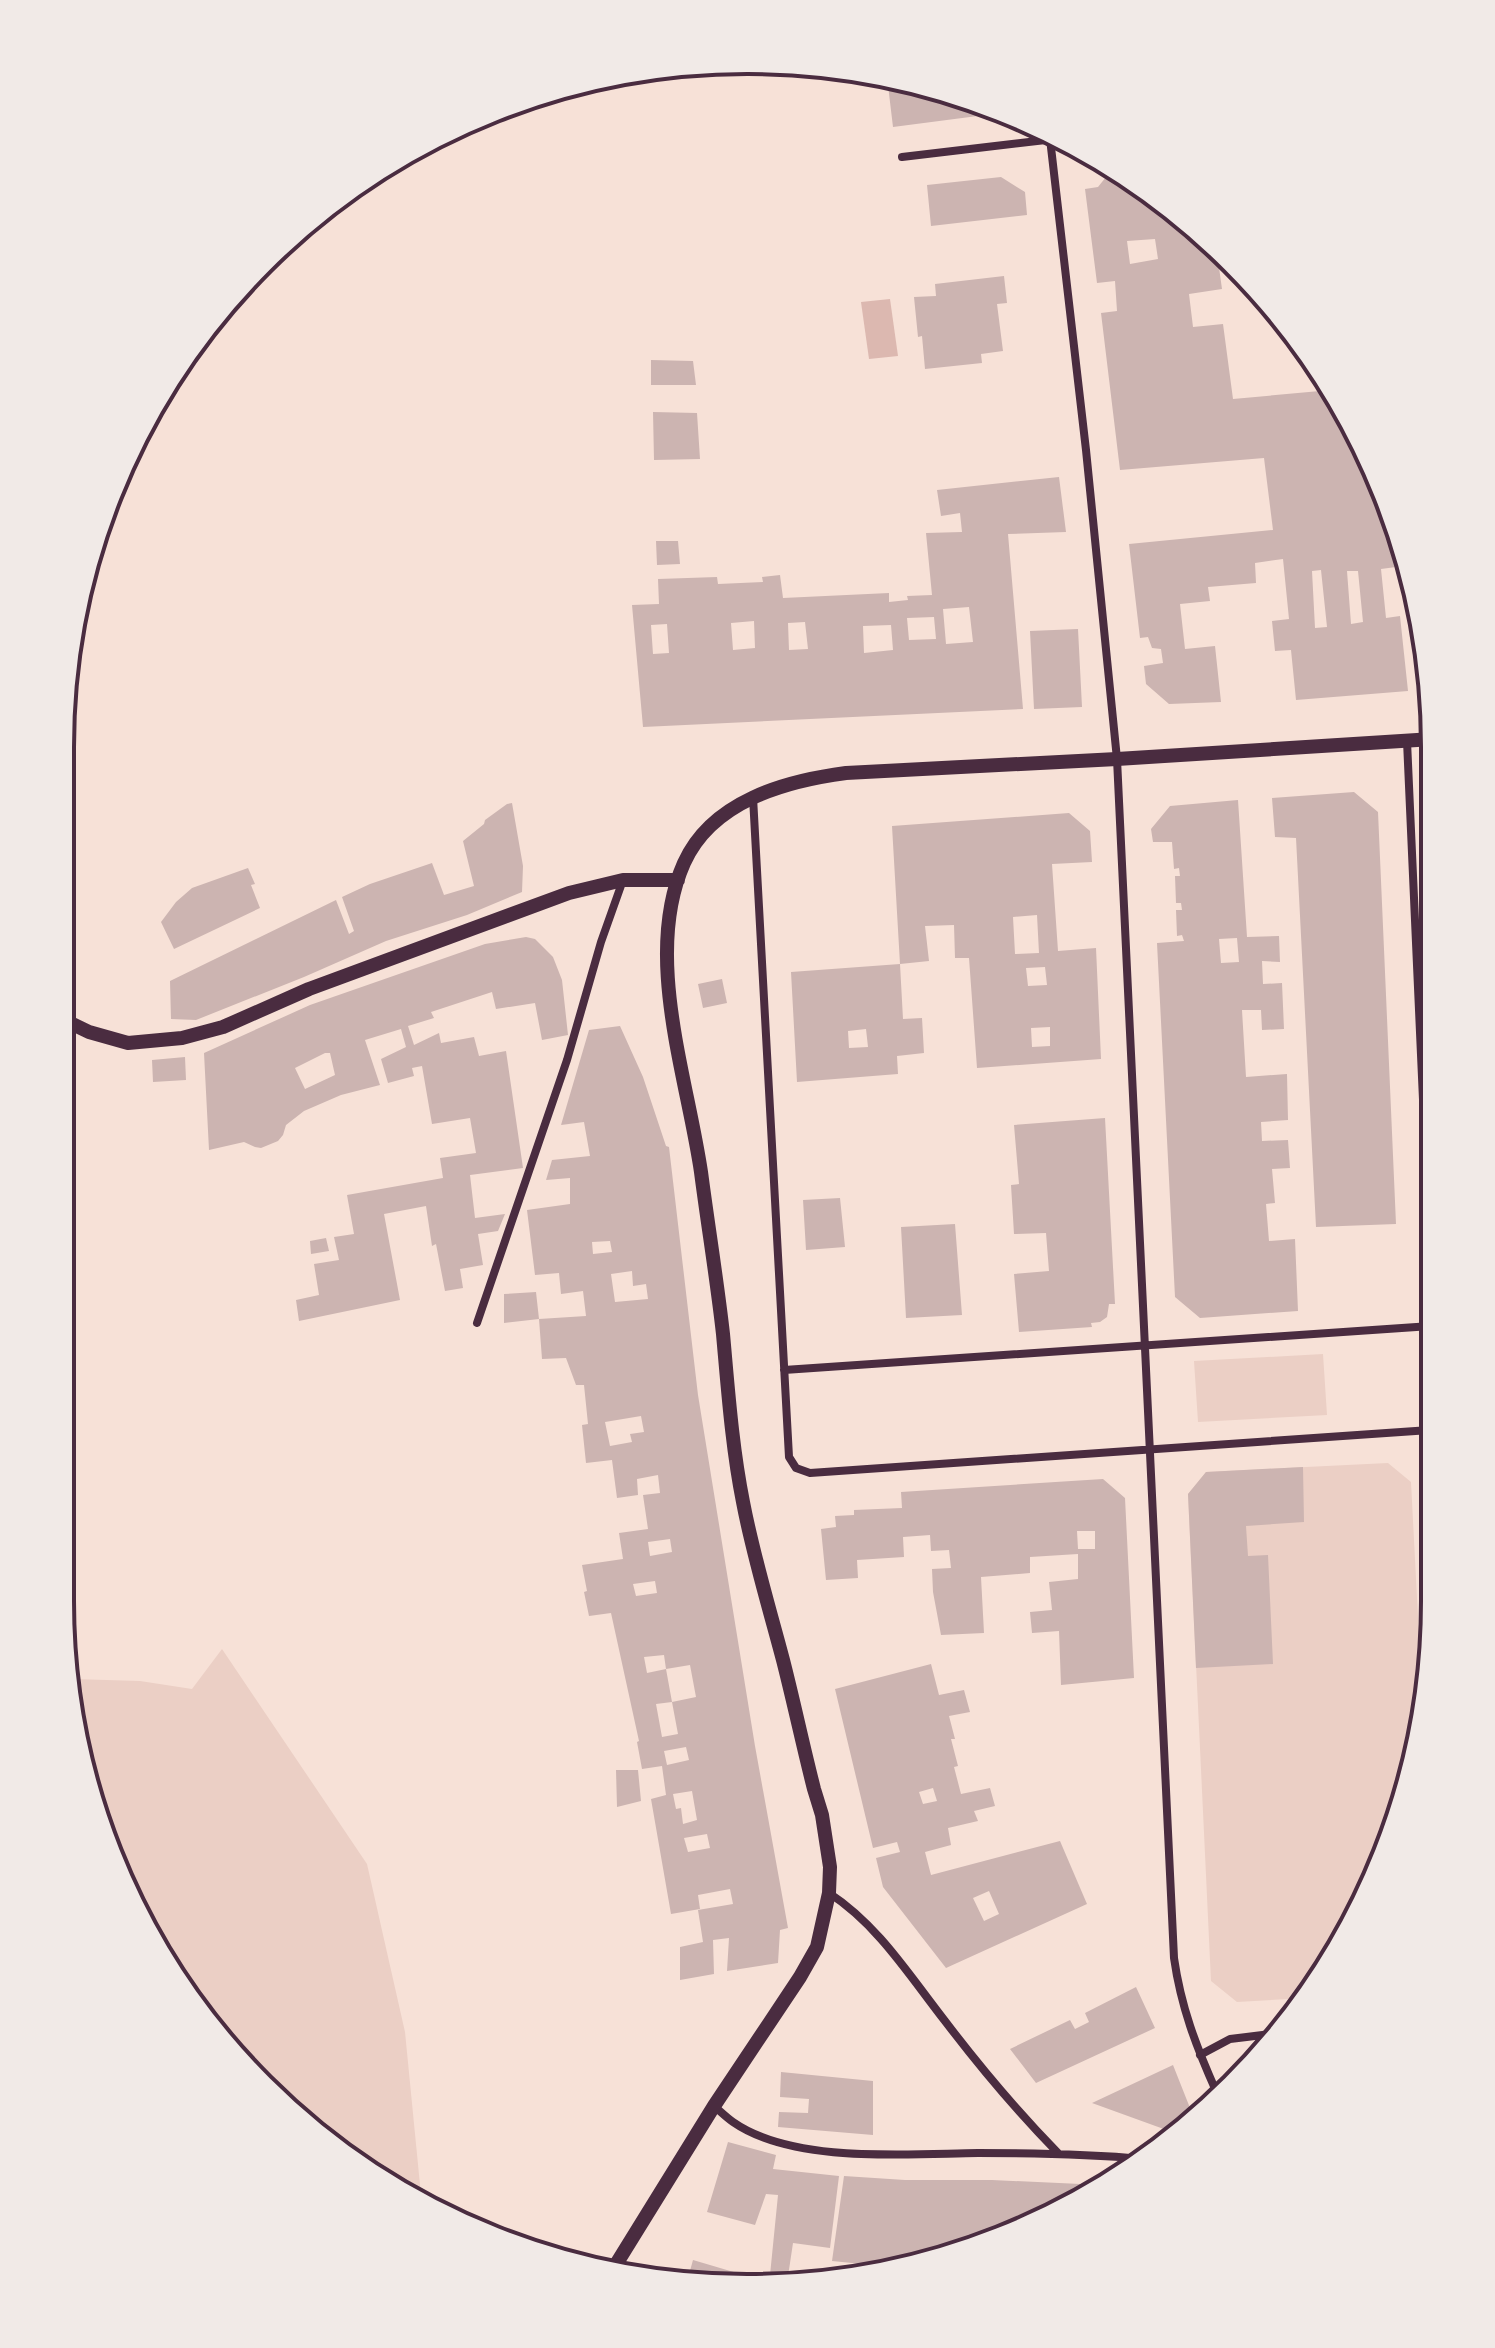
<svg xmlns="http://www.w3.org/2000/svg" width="1495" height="2348" viewBox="0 0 1495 2348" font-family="'Asap Condensed',sans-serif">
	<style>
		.green { fill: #ebcfc5 }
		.water { fill: #dcb8b0 }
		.building { fill: #ccb4b1; fill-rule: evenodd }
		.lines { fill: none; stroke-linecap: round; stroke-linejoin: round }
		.minor { stroke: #4a2c40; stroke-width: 8 }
		.tertiary { stroke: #4a2c40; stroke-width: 14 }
		.rim { fill: none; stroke: #4a2c40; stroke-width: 4 }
	</style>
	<rect width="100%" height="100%" fill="#f7e1d7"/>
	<!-- green -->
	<path class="green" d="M 1323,1354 L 1327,1415 L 1198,1422 L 1194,1361 Z
		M 1388,1463 L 1411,1482 L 1423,1714 L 1383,1863 L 1305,1998 L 1237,2002 L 1211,1981 L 1188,1494 L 1206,1472 Z
		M 222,1649 L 367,1864 L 405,2032 L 421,2195 L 329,2146 L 176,1983 L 96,1821 L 73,1679 L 140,1681 L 192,1689 Z"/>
	<!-- water -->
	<path class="water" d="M 890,299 L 898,356 L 869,359 L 861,302 Z"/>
	<!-- building -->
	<path class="building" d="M 887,77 L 926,84 L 996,110 L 993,114 L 893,127 Z
		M 1104,164 L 1166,202 L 1217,253 L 1222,289 L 1189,294 L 1193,327 L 1223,324 L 1233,399 L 1331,390 L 1364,443 L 1391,514 L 1396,567 L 1381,569 L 1386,618 L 1400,616 L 1408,691 L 1296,700 L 1291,650 L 1275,651 L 1272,621 L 1289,619 L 1283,559 L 1255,563 L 1256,583 L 1208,587 L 1210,601 L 1180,604 L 1185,649 L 1215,646 L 1221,702 L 1169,704 L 1146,684 L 1144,666 L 1163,663 L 1161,649 L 1152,648 L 1148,637 L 1140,638 L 1129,544 L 1273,530 L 1264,458 L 1120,470 L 1101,313 L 1117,311 L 1115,281 L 1097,283 L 1085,189 L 1098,187 L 1106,177 ZM 1155,239 L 1158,259 L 1130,264 L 1127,241 ZM 1321,570 L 1327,627 L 1315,628 L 1312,571 ZM 1347,571 L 1358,571 L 1363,622 L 1351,624 Z
		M 1001,177 L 1025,192 L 1027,215 L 931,226 L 927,185 Z
		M 1004,276 L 1007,303 L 997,304 L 1003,351 L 981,354 L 982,363 L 925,369 L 922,336 L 918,337 L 914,297 L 936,296 L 935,284 Z
		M 651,360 L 693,361 L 696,385 L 651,385 Z
		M 653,412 L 697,413 L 700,459 L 654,460 Z
		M 1059,477 L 1066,532 L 1008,534 L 1023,709 L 643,727 L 632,605 L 659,604 L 658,579 L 717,577 L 718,584 L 763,582 L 762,577 L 780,575 L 783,598 L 889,593 L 889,602 L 908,600 L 907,596 L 932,595 L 926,533 L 962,532 L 960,513 L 941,516 L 937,490 ZM 969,607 L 973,642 L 946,644 L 943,609 ZM 934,617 L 936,639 L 909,640 L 907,618 ZM 754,621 L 755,648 L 733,650 L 731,623 ZM 805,622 L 808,649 L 789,650 L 788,623 ZM 667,624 L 669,653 L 653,654 L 651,625 ZM 891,625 L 893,650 L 864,653 L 863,626 Z
		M 656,541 L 678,541 L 680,564 L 657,565 Z
		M 1078,629 L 1082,707 L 1034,709 L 1030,631 Z
		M 1354,792 L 1378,812 L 1396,1224 L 1316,1227 L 1296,838 L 1275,837 L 1272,798 Z
		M 1238,800 L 1247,937 L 1279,936 L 1280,962 L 1262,961 L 1263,984 L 1282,983 L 1284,1029 L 1262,1030 L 1261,1010 L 1242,1010 L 1246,1077 L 1287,1074 L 1288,1120 L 1261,1122 L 1262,1141 L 1288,1140 L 1290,1168 L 1272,1169 L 1275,1203 L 1266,1204 L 1269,1241 L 1295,1239 L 1298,1311 L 1200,1318 L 1175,1297 L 1157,943 L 1184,941 L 1182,935 L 1177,936 L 1176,910 L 1182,910 L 1181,903 L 1176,903 L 1175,876 L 1180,876 L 1179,868 L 1174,869 L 1172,842 L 1153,842 L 1151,829 L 1170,806 ZM 1237,938 L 1239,962 L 1221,963 L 1219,939 Z
		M 512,803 L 523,866 L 522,892 L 467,915 L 386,941 L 304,977 L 196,1020 L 171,1019 L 170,981 L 336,900 L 349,934 L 354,931 L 342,897 L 370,884 L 432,863 L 444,895 L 474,886 L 463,841 L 484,824 L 485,820 L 507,804 Z
		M 1069,813 L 1090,831 L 1092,862 L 1052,864 L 1058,951 L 1096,948 L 1101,1059 L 977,1068 L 969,958 L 955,958 L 954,925 L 925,926 L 929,961 L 900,964 L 892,826 ZM 1037,915 L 1039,953 L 1015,954 L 1013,917 ZM 1045,967 L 1047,985 L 1028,986 L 1026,968 ZM 1050,1027 L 1050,1046 L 1032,1047 L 1031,1028 Z
		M 248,868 L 255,884 L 251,885 L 260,908 L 174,949 L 161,922 L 176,902 L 192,888 Z
		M 526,937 L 535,939 L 553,957 L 562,980 L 568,1035 L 542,1040 L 535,1003 L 496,1009 L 492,992 L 431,1012 L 434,1018 L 408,1026 L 414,1045 L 439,1033 L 441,1043 L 474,1037 L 479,1056 L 506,1051 L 523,1168 L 470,1175 L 475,1218 L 505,1214 L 498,1231 L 478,1234 L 483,1265 L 460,1269 L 463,1288 L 445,1291 L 436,1244 L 432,1246 L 426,1206 L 384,1214 L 400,1300 L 299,1321 L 296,1300 L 319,1295 L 314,1264 L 339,1260 L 334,1237 L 354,1234 L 347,1195 L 443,1178 L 440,1158 L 476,1153 L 470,1118 L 432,1124 L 422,1066 L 412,1068 L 414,1076 L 388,1083 L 381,1059 L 406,1047 L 401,1029 L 365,1040 L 380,1085 L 341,1095 L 304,1111 L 286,1125 L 283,1135 L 278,1141 L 261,1148 L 255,1147 L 244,1142 L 209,1150 L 204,1053 L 310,1005 L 485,944 ZM 325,1053 L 330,1053 L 335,1075 L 305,1089 L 295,1068 Z
		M 900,964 L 903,1019 L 922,1018 L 924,1053 L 897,1056 L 898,1074 L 797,1082 L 791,972 ZM 866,1029 L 868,1047 L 849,1048 L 848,1031 Z
		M 722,979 L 727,1003 L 703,1008 L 698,984 Z
		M 620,1026 L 643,1077 L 666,1146 L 669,1147 L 698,1395 L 755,1746 L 788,1928 L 780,1930 L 778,1963 L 727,1971 L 729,1938 L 713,1940 L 714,1974 L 680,1980 L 680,1947 L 703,1942 L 698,1910 L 733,1904 L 730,1889 L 698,1895 L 700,1909 L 671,1914 L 651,1799 L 666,1795 L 662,1766 L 642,1769 L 637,1742 L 639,1741 L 611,1613 L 589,1616 L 584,1592 L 587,1591 L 582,1565 L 623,1559 L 619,1533 L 648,1529 L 643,1495 L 660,1493 L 658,1475 L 637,1479 L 638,1495 L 617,1498 L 612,1460 L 586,1463 L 582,1425 L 588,1424 L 584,1385 L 576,1385 L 566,1358 L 542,1359 L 539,1319 L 586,1316 L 583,1291 L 561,1294 L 559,1273 L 535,1275 L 527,1210 L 570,1204 L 570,1178 L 546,1180 L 552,1160 L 590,1156 L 584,1122 L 561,1125 L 589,1030 ZM 610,1241 L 612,1252 L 593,1254 L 592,1242 ZM 632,1271 L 633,1286 L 646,1284 L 648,1299 L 615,1302 L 611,1274 ZM 641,1416 L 644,1432 L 630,1434 L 632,1442 L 610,1446 L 605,1422 ZM 670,1539 L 672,1552 L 650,1556 L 648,1542 ZM 655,1581 L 657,1593 L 636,1596 L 633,1584 ZM 664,1655 L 666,1669 L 690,1665 L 696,1697 L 672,1702 L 678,1734 L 662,1737 L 656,1704 L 672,1702 L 666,1669 L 647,1673 L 644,1657 ZM 686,1747 L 689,1760 L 667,1765 L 664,1751 ZM 692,1791 L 697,1820 L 683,1824 L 681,1808 L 676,1809 L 673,1794 ZM 707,1834 L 710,1848 L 688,1852 L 684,1838 Z
		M 185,1057 L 186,1080 L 153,1082 L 152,1060 Z
		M 1105,1118 L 1115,1304 L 1109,1304 L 1107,1317 L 1100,1322 L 1091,1323 L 1092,1327 L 1019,1332 L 1014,1274 L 1049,1271 L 1046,1233 L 1014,1234 L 1011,1185 L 1019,1184 L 1014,1125 Z
		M 840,1198 L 845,1247 L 806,1250 L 803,1200 Z
		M 955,1224 L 962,1315 L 906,1318 L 901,1227 Z
		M 326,1238 L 329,1251 L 311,1254 L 310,1241 Z
		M 536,1292 L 539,1319 L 504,1323 L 504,1294 Z
		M 1303,1467 L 1304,1522 L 1246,1526 L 1248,1556 L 1268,1555 L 1273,1664 L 1196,1668 L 1188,1494 L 1206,1472 Z
		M 1103,1479 L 1125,1498 L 1134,1678 L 1061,1685 L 1059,1631 L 1032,1633 L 1030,1612 L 1052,1610 L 1049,1582 L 1078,1579 L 1078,1554 L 1030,1557 L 1030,1573 L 981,1577 L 984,1633 L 941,1635 L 933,1592 L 932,1569 L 951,1568 L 949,1550 L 931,1551 L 930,1535 L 903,1537 L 904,1557 L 857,1560 L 858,1578 L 826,1580 L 821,1529 L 836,1527 L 835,1516 L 854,1515 L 854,1510 L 902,1508 L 901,1492 ZM 1077,1531 L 1095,1531 L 1095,1549 L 1078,1549 Z
		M 931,1664 L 939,1695 L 964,1690 L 970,1712 L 949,1716 L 955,1739 L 951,1739 L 958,1766 L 954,1767 L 961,1794 L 990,1788 L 995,1806 L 974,1811 L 978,1821 L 948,1828 L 951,1845 L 925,1852 L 931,1875 L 1060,1841 L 1087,1904 L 946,1968 L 883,1887 L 876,1858 L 900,1852 L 897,1842 L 873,1848 L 835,1689 ZM 933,1788 L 937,1801 L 923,1804 L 919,1792 ZM 989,1891 L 999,1914 L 984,1921 L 973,1898 Z
		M 616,1770 L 638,1770 L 641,1801 L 617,1807 Z
		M 1136,1987 L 1155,2028 L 1036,2083 L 1010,2049 L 1070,2020 L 1075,2029 L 1089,2022 L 1085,2013 Z
		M 1173,2065 L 1192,2113 L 1172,2132 L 1092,2103 Z
		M 781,2072 L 873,2081 L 873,2135 L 778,2127 L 779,2112 L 808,2113 L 809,2099 L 780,2097 Z
		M 728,2142 L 776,2155 L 773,2169 L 839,2176 L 830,2248 L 793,2243 L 787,2283 L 769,2285 L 778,2195 L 766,2194 L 755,2225 L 707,2212 Z
		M 844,2176 L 905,2180 L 992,2180 L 1102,2185 L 996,2233 L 991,2233 L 991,2235 L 926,2264 L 902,2268 L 832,2261 Z
		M 693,2260 L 737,2273 L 733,2286 L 688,2278 Z"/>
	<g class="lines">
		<!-- minor -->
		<path class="minor" d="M 1049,130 L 1086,450 L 1117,759 L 1174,1958 C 1181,2007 1196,2046 1216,2091
			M 902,157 L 1063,138
			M 1407,741 L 1431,1279
			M 753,797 L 789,1457 L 796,1468 L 810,1473 L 1430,1430
			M 477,1323 L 567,1060 L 601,942 L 623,880
			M 784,1370 L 1431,1326
			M 829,1893 C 878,1925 909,1975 945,2021 C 980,2067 1017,2111 1058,2153
			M 1200,2055 L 1230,2039 L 1279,2033
			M 714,2106 C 720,2111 726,2117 733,2122 C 793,2164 907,2154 978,2153 C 1034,2153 1088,2154 1144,2159"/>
		<!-- tertiary -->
		<path class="tertiary" d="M 64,1020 L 89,1032 L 128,1043 L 182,1038 L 223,1027 L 309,989 L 569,893 L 623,880 L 678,880
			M 615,2266 L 714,2106 L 800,1977 L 817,1947 L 829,1893 L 830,1867 L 822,1815 L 814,1789 C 803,1746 794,1703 783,1660 C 769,1607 753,1555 743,1502 C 732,1447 728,1389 723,1334 C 717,1280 708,1226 701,1172 C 687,1076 643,955 684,863 C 712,801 785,781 846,773 L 1117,759 L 1433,739"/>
	</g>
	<!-- crop -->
	<path d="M0 0H1495V2348H0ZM747 74H748A673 673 0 0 1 1421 747V1601A673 673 0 0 1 748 2274H747A673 673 0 0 1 74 1601V747A673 673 0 0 1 747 74Z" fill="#f1eae7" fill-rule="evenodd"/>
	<path class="rim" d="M747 74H748A673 673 0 0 1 1421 747V1601A673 673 0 0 1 748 2274H747A673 673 0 0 1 74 1601V747A673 673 0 0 1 747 74Z"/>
</svg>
